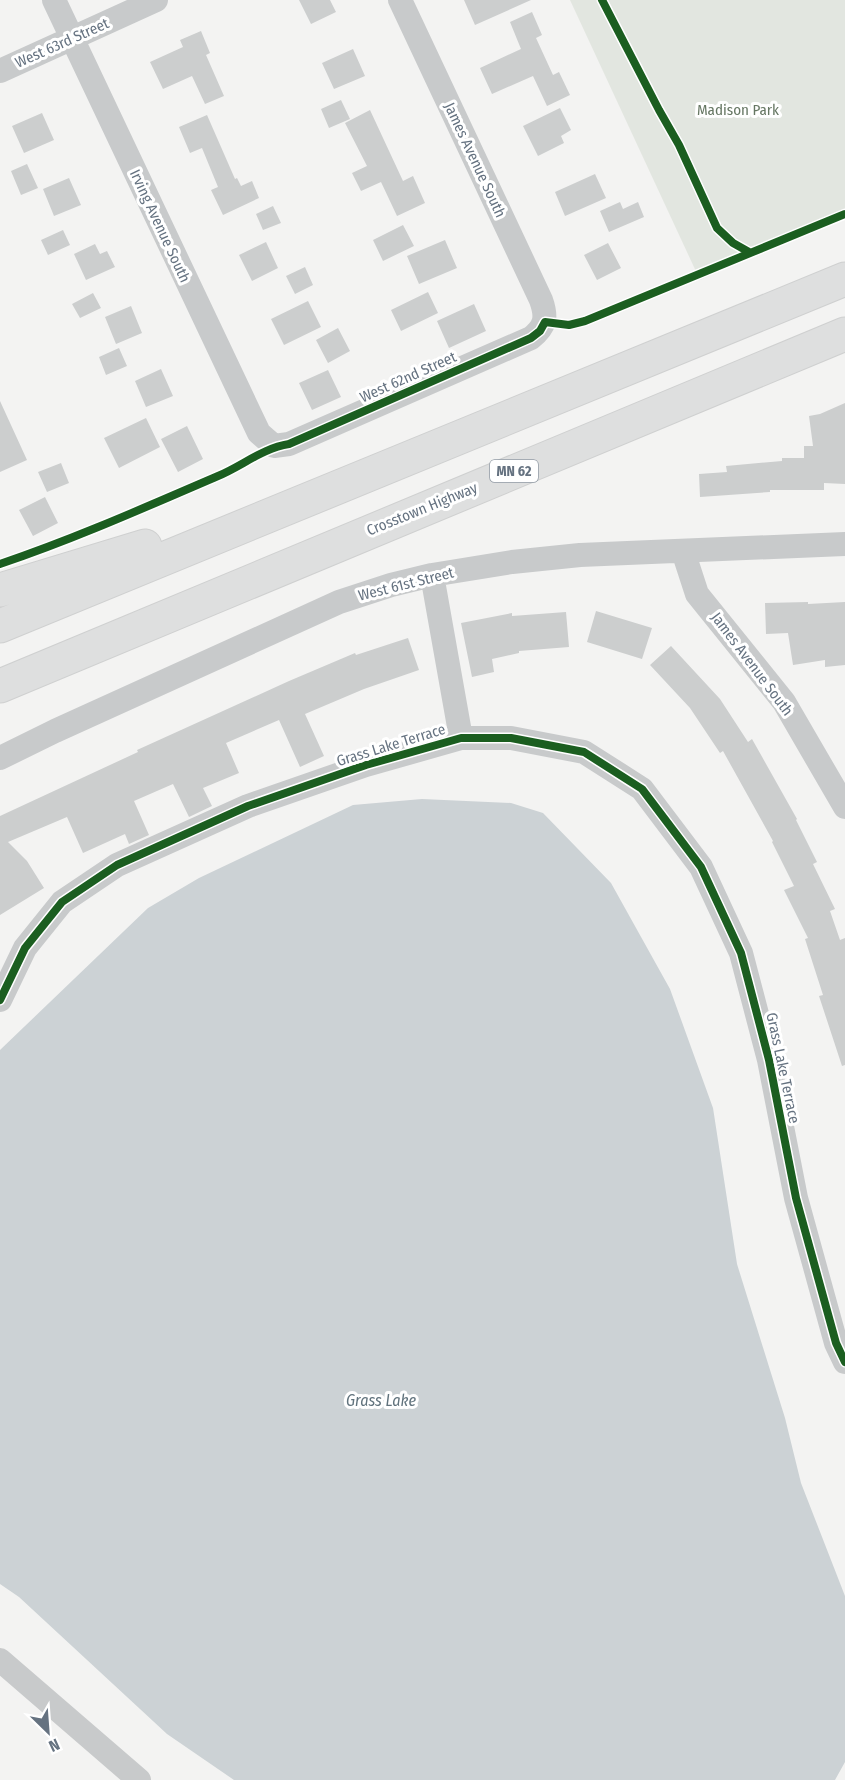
<svg xmlns="http://www.w3.org/2000/svg" width="845" height="1780" viewBox="0 0 845 1780" font-family="'Fira Sans Condensed',sans-serif">
	<style>
		.green { fill: #e2e6e0 }
		.water { fill: #ccd2d5 }
		.building { fill: #cccece }
		.lines { fill: none; stroke-linecap: round; stroke-linejoin: round }
		.motorway-casing { stroke: #cfd0d0; stroke-width: 35 }
		.minor { stroke: #c8cacb; stroke-width: 24 }
		.motorway { stroke: #dedfdf; stroke-width: 33 }
		.cycleway-casing { stroke: #fff; stroke-width: 11 }
		.cycleway { stroke: #1b5e20; stroke-width: 8 }
		.labels { text-anchor: middle; stroke-width: 6; stroke-linejoin: round; paint-order: stroke }
		.shield { fill: #fff; stroke: #939ca6; stroke-width: 1.5 }
		.shield-label { font-size: 14px; font-weight: bold; fill: #657280 }
		.street-label { font-size: 15px; fill: #657280; stroke: #fff }
		.park-label { font-size: 15px; fill: #667763; stroke: #fff }
		.water-label { font-size: 16px; font-style: italic; fill: #61737d; stroke: #fff }
	</style>
	<rect width="100%" height="100%" fill="#f3f3f2"/>
	<!-- green -->
	<path class="green" d="M 570,0 L 845,0 L 845,213 L 700,280 Z"/>
	<!-- water -->
	<path class="water" d="M 422,799 L 511,803 L 543,813 L 611,883 L 670,989 L 713,1108 L 737,1264 L 785,1418 L 801,1483 L 845,1596 L 845,1762 L 835,1780 L 234,1780 L 167,1734 L 19,1597 L 0,1584 L 0,1050 L 148,908 L 199,878 L 353,805 Z"/>
	<!-- building -->
	<path class="building" d="M 299,0 L 330,0 L 336,12 L 311,24 Z
		M 464,0 L 531,0 L 475,25 Z
		M 532,12 L 542,35 L 536,38 L 553,75 L 559,72 L 570,95 L 547,106 L 533,76 L 492,94 L 480,68 L 521,49 L 510,22 Z
		M 201,31 L 210,53 L 206,55 L 224,96 L 205,104 L 192,76 L 163,89 L 150,62 L 183,47 L 180,40 Z
		M 353,49 L 365,76 L 334,89 L 322,63 Z
		M 341,100 L 350,119 L 329,128 L 321,109 Z
		M 560,108 L 571,130 L 561,136 L 564,143 L 538,156 L 523,126 Z
		M 370,110 L 403,181 L 413,176 L 425,203 L 397,216 L 381,182 L 361,191 L 352,173 L 367,166 L 345,123 Z
		M 42,113 L 54,140 L 24,153 L 12,126 Z
		M 207,115 L 235,179 L 237,178 L 241,186 L 252,181 L 259,198 L 223,215 L 211,190 L 218,187 L 202,148 L 190,153 L 179,127 Z
		M 27,164 L 38,188 L 21,195 L 11,171 Z
		M 595,174 L 606,198 L 565,216 L 555,192 Z
		M 69,178 L 81,205 L 54,216 L 43,189 Z
		M 620,202 L 623,209 L 638,202 L 644,217 L 609,232 L 600,211 Z
		M 273,206 L 281,223 L 263,230 L 256,214 Z
		M 403,225 L 414,246 L 383,261 L 373,240 Z
		M 63,230 L 70,245 L 48,255 L 41,240 Z
		M 445,240 L 457,268 L 419,284 L 407,256 Z
		M 266,242 L 278,268 L 252,281 L 239,255 Z
		M 608,243 L 621,268 L 597,280 L 584,255 Z
		M 95,244 L 100,254 L 107,251 L 115,267 L 86,280 L 74,254 Z
		M 305,267 L 313,285 L 295,294 L 286,276 Z
		M 428,292 L 438,313 L 401,331 L 391,310 Z
		M 93,293 L 101,308 L 80,318 L 72,304 Z
		M 308,301 L 321,327 L 284,345 L 271,319 Z
		M 474,304 L 486,331 L 449,348 L 437,321 Z
		M 131,306 L 142,333 L 116,344 L 105,317 Z
		M 338,328 L 350,351 L 328,363 L 316,340 Z
		M 119,348 L 127,366 L 106,375 L 99,357 Z
		M 161,369 L 173,396 L 146,407 L 135,381 Z
		M 328,370 L 341,397 L 312,410 L 299,383 Z
		M 0,401 L 27,460 L 0,472 Z
		M 845,403 L 845,484 L 824,483 L 824,490 L 770,490 L 770,492 L 700,497 L 699,474 L 727,472 L 726,466 L 782,461 L 782,458 L 804,458 L 804,446 L 813,446 L 809,416 L 820,414 Z
		M 146,418 L 160,447 L 119,468 L 104,438 Z
		M 187,426 L 203,459 L 178,472 L 161,439 Z
		M 61,463 L 69,483 L 47,492 L 38,472 Z
		M 45,497 L 58,523 L 33,536 L 19,510 Z
		M 808,602 L 808,604 L 845,602 L 845,665 L 825,667 L 825,660 L 793,665 L 788,633 L 766,634 L 765,603 Z
		M 596,611 L 652,628 L 642,659 L 587,642 Z
		M 566,612 L 569,647 L 519,651 L 519,653 L 492,659 L 494,672 L 472,677 L 461,623 L 512,613 L 512,616 Z
		M 408,638 L 419,670 L 364,689 L 305,714 L 324,756 L 300,767 L 279,720 L 226,743 L 239,773 L 203,788 L 212,806 L 189,817 L 173,784 L 134,801 L 149,835 L 129,844 L 125,834 L 83,853 L 67,817 L 8,842 L 27,861 L 44,888 L 0,915 L 0,816 L 138,752 L 137,750 L 289,681 L 355,653 L 356,655 Z
		M 671,646 L 720,699 L 748,742 L 752,739 L 797,819 L 796,820 L 817,862 L 813,864 L 835,909 L 830,911 L 840,940 L 845,938 L 845,1065 L 842,1066 L 819,996 L 823,995 L 805,939 L 808,938 L 784,890 L 794,886 L 772,842 L 773,841 L 723,751 L 720,753 L 690,708 L 650,665 Z"/>
	<g class="lines">
		<defs>
			<path id="motorway" d="M 0,590 L 145,546
				M 0,626 L 845,279
				M 0,686 L 845,334"/>
		</defs>
		<!-- motorway casing -->
		<use href="#motorway" class="motorway-casing"/>
		<!-- minor -->
		<path class="minor" d="M 54,0 L 259,433 L 274,446 L 289,444 L 531,338 C 546,326 547,317 541,300 L 400,0
			M 0,71 L 156,0
			M 683,551 L 697,594 L 784,702 L 845,807
			M 432,575 L 461,738
			M 0,758 L 55,731 L 339,602 L 391,585 L 432,575 L 512,562 L 580,555 L 845,544
			M 0,1000 L 25,948 L 62,902 L 117,865 L 248,806 L 366,765 L 461,738 L 511,738 L 584,752 L 642,789 L 701,867 L 741,953 L 769,1060 L 796,1198 L 836,1343 L 845,1362
			M 0,1660 L 139,1780"/>
		<!-- motorway -->
		<use href="#motorway" class="motorway"/>
		<defs>
			<path id="cycleway" d="M 602,0 L 659,110 L 679,145 L 717,228 L 733,243 L 749,252
				M 0,564 C 74,539 146,507 218,476 C 242,466 263,448 289,444 L 531,338 L 540,331 L 545,322 L 569,325 L 585,321 L 845,214
				M 0,1000 L 25,948 L 62,902 L 117,865 L 248,806 L 366,765 L 461,738 L 511,738 L 584,752 L 642,789 L 701,867 L 741,953 L 769,1060 L 796,1198 L 836,1343 L 845,1362"/>
		</defs>
		<!-- cycleway casing -->
		<use href="#cycleway" class="cycleway-casing"/>
		<!-- cycleway -->
		<use href="#cycleway" class="cycleway"/>
	</g>
	<g class="labels">
		<!-- shield labels -->
		<rect class="shield" x="490" y="460" width="48" height="22" rx="4.5"/>
		<g class="shield-label">
			<text x="514" y="476">MN 62</text>
		</g>
		<!-- street labels -->
		<g class="street-label">
			<text transform="translate(62 43) rotate(-24)" y="5">West 63rd Street</text>
			<text transform="translate(475 160) rotate(65)" y="5">James Avenue South</text>
			<text transform="translate(160 226) rotate(65)" y="5">Irving Avenue South</text>
			<text transform="translate(408 377) rotate(-24)" y="5">West 62nd Street</text>
			<text transform="translate(422 509) rotate(-22)" y="5">Crosstown Highway</text>
			<text transform="translate(406 584) rotate(-14)" y="5">West 61st Street</text>
			<text transform="translate(752 664) rotate(53)" y="5">James Avenue South</text>
			<text transform="translate(391 745) rotate(-17)" y="5">Grass Lake Terrace</text>
			<text transform="translate(783 1068) rotate(78)" y="5">Grass Lake Terrace</text>
		</g>
		<!-- park labels -->
		<g class="park-label">
			<text x="738" y="115">Madison Park</text>
		</g>
		<!-- water labels -->
		<g class="water-label">
			<text x="381" y="1406">Grass Lake</text>
		</g>
	</g>
	<!-- north arrow -->
	<g transform="translate(48 1732) rotate(155)" stroke="#ffffff" stroke-width="4.5" paint-order="stroke">
	<path d="M0-4.5L10 22L0 15L-10 22Z" fill="#657280"/>
	<text y="-9" font-size="16" font-weight="bold" text-anchor="middle" fill="#657280">N</text>
	</g>
</svg>
